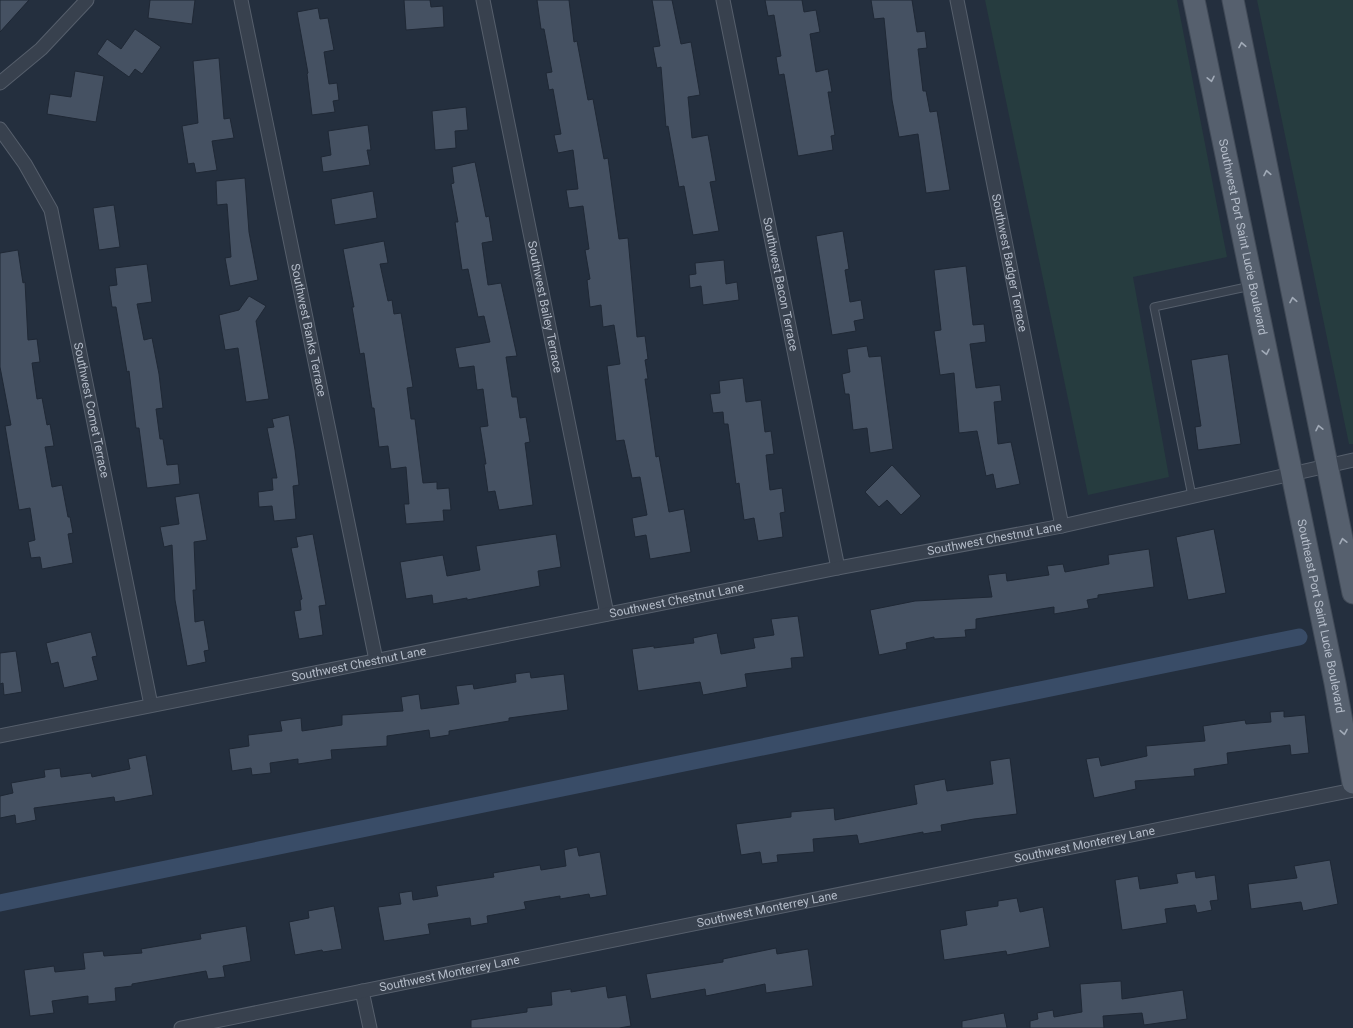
<svg xmlns="http://www.w3.org/2000/svg" width="1353" height="1028" viewBox="0 0 1353 1028" font-family="Roboto,sans-serif">
	<style>
		.green { fill: #263c3f }
		.lines { fill: none; stroke-linecap: round; stroke-linejoin: round }
		.canal { stroke: #394c67; stroke-width: 17 }
		.building { fill: #455162; stroke: #1f2835 }
		.lane-casing { stroke: #565f6c; stroke-width: 9 }
		.street-casing { stroke: #565f6c; stroke-width: 15 }
		.primary-casing { stroke: #414a57; stroke-width: 23 }
		.lane { stroke: #38414e; stroke-width: 7 }
		.street { stroke: #38414e; stroke-width: 13 }
		.primary { stroke: #56606e; stroke-width: 21 }
		.oneway { stroke: #a1aab7 }
		.labels { text-anchor: middle; stroke-width: 4; stroke-linejoin: round; paint-order: stroke }
		.street-label { font-size: 12px; fill: #b4bcc9; stroke: #1d2633 }
	</style>
	<rect width="100%" height="100%" fill="#242f3e"/>
	<!-- green -->
	<path class="green" d="M 985,0 L 1177,0 L 1227,257 L 1133,277 L 1169,477 L 1088,495 Z
		M 1257,0 L 1353,0 L 1353,444 L 1349,444 Z"/>
	<g class="lines">
		<!-- canal -->
		<path class="canal" d="M 0,903 L 1299,637"/>
	</g>
	<!-- building -->
	<path class="building" d="M 0,0 L 29,0 L 0,32 Z
		M 150,0 L 195,0 L 192,24 L 148,18 Z
		M 404,0 L 430,0 L 431,7 L 443,6 L 444,27 L 406,30 Z
		M 537,0 L 569,0 L 574,42 L 577,41 L 588,100 L 593,99 L 604,159 L 608,158 L 619,239 L 628,238 L 637,337 L 645,336 L 648,359 L 645,360 L 648,379 L 645,379 L 656,457 L 659,456 L 669,512 L 684,509 L 691,552 L 650,559 L 646,535 L 635,537 L 632,518 L 647,515 L 640,477 L 632,478 L 624,440 L 616,441 L 607,366 L 620,364 L 614,325 L 603,327 L 601,305 L 590,307 L 587,280 L 590,279 L 585,250 L 589,249 L 583,206 L 569,208 L 566,190 L 578,189 L 573,150 L 558,153 L 554,135 L 561,134 L 553,89 L 549,90 L 546,73 L 552,72 L 544,29 L 541,29 Z
		M 652,0 L 672,0 L 681,44 L 691,42 L 700,95 L 688,97 L 692,138 L 708,135 L 716,181 L 710,182 L 719,231 L 693,235 L 684,186 L 679,187 L 668,126 L 666,127 L 661,67 L 657,68 L 653,47 L 660,46 Z
		M 765,0 L 802,0 L 804,12 L 816,10 L 820,32 L 810,34 L 816,72 L 828,69 L 832,92 L 828,92 L 835,135 L 831,136 L 833,150 L 798,156 L 784,74 L 779,75 L 776,57 L 781,56 L 774,15 L 768,16 Z
		M 871,0 L 912,0 L 917,32 L 925,31 L 927,48 L 918,49 L 923,91 L 926,91 L 930,112 L 937,111 L 950,190 L 926,193 L 918,134 L 899,137 L 892,100 L 884,18 L 874,19 Z
		M 318,8 L 320,19 L 328,18 L 334,50 L 324,52 L 329,84 L 337,83 L 339,100 L 333,101 L 335,112 L 312,115 L 307,74 L 308,73 L 297,12 Z
		M 135,29 L 161,47 L 142,74 L 135,69 L 129,77 L 97,54 L 107,39 L 121,49 Z
		M 219,58 L 224,119 L 230,118 L 234,138 L 212,141 L 217,170 L 196,173 L 194,163 L 188,164 L 182,126 L 198,123 L 193,61 Z
		M 75,71 L 104,76 L 96,122 L 47,114 L 50,94 L 71,97 Z
		M 466,107 L 468,130 L 455,131 L 456,148 L 435,150 L 432,111 Z
		M 368,125 L 371,150 L 367,150 L 370,165 L 323,172 L 321,157 L 331,155 L 328,131 Z
		M 475,162 L 486,217 L 489,216 L 493,241 L 482,243 L 488,285 L 501,283 L 517,356 L 506,357 L 512,397 L 517,397 L 520,418 L 526,417 L 530,442 L 525,443 L 533,505 L 499,510 L 495,491 L 488,492 L 484,464 L 486,464 L 480,427 L 488,426 L 483,389 L 477,390 L 474,366 L 459,368 L 455,348 L 490,342 L 484,316 L 478,317 L 468,269 L 462,270 L 455,222 L 458,222 L 451,184 L 454,183 L 452,167 Z
		M 245,178 L 249,232 L 258,280 L 230,286 L 225,258 L 231,257 L 227,204 L 217,205 L 216,181 Z
		M 373,191 L 377,218 L 335,225 L 331,199 Z
		M 114,205 L 120,247 L 99,250 L 93,208 Z
		M 843,231 L 849,269 L 845,270 L 850,302 L 861,300 L 864,319 L 854,321 L 856,331 L 832,335 L 816,236 Z
		M 384,241 L 388,263 L 380,264 L 388,301 L 392,300 L 394,314 L 401,313 L 413,387 L 407,388 L 411,419 L 415,419 L 423,483 L 437,482 L 437,489 L 449,488 L 451,510 L 443,510 L 444,521 L 406,524 L 404,504 L 409,504 L 406,467 L 391,469 L 388,446 L 379,447 L 374,408 L 372,408 L 364,353 L 360,354 L 352,307 L 354,307 L 343,249 Z
		M 18,250 L 23,283 L 25,282 L 28,340 L 37,339 L 40,362 L 32,363 L 37,399 L 42,398 L 47,425 L 50,424 L 54,446 L 45,447 L 52,487 L 62,485 L 68,517 L 70,517 L 73,533 L 68,534 L 73,563 L 42,569 L 40,557 L 31,558 L 28,542 L 35,540 L 30,508 L 19,510 L 5,426 L 11,425 L 0,367 L 0,253 Z
		M 724,260 L 726,284 L 737,282 L 739,300 L 703,305 L 701,286 L 690,288 L 689,275 L 696,274 L 695,263 Z
		M 147,264 L 152,302 L 137,304 L 144,340 L 152,338 L 159,374 L 163,408 L 156,409 L 160,439 L 163,439 L 167,465 L 178,464 L 180,484 L 147,488 L 139,428 L 136,428 L 129,371 L 127,372 L 116,307 L 112,307 L 109,286 L 117,285 L 115,268 Z
		M 966,266 L 973,325 L 984,324 L 986,342 L 970,344 L 976,388 L 1000,385 L 1002,401 L 994,402 L 998,444 L 1011,442 L 1020,484 L 996,489 L 993,474 L 986,476 L 977,431 L 959,433 L 954,373 L 940,375 L 934,331 L 941,330 L 934,270 Z
		M 249,296 L 266,306 L 256,321 L 269,399 L 246,402 L 238,348 L 225,350 L 219,315 L 239,310 Z
		M 867,346 L 869,357 L 881,356 L 893,449 L 870,453 L 867,428 L 853,430 L 849,394 L 845,394 L 842,374 L 850,372 L 847,349 Z
		M 1228,354 L 1241,444 L 1198,450 L 1195,427 L 1201,426 L 1191,360 Z
		M 743,378 L 746,402 L 761,400 L 765,432 L 771,431 L 774,454 L 766,455 L 770,490 L 782,488 L 785,512 L 780,513 L 783,537 L 758,541 L 754,518 L 744,520 L 739,483 L 736,484 L 728,424 L 724,424 L 723,412 L 713,413 L 710,394 L 720,393 L 719,381 Z
		M 289,415 L 295,450 L 299,485 L 293,486 L 296,519 L 274,521 L 272,506 L 259,507 L 258,492 L 273,490 L 272,478 L 277,478 L 267,428 L 274,427 L 272,419 Z
		M 892,465 L 921,496 L 901,515 L 887,500 L 879,507 L 865,492 Z
		M 199,493 L 207,540 L 194,542 L 196,590 L 193,590 L 195,622 L 204,620 L 209,650 L 204,651 L 206,662 L 187,666 L 175,600 L 172,545 L 164,547 L 160,527 L 179,524 L 175,497 Z
		M 1214,529 L 1226,593 L 1188,600 L 1176,537 Z
		M 313,534 L 326,605 L 319,606 L 323,635 L 299,639 L 294,611 L 301,610 L 300,600 L 302,599 L 291,548 L 298,547 L 296,537 Z
		M 556,534 L 561,567 L 538,571 L 540,586 L 467,600 L 467,598 L 433,604 L 432,595 L 406,599 L 400,562 L 443,555 L 447,576 L 480,570 L 476,546 Z
		M 1149,549 L 1154,587 L 1098,595 L 1098,598 L 1087,600 L 1089,608 L 1054,614 L 1054,607 L 976,619 L 976,629 L 965,630 L 966,637 L 934,639 L 934,637 L 906,643 L 907,649 L 879,655 L 870,610 L 915,601 L 992,597 L 988,575 L 1006,573 L 1007,581 L 1049,575 L 1047,566 L 1063,564 L 1065,572 L 1109,564 L 1108,555 Z
		M 798,616 L 804,657 L 791,658 L 792,668 L 745,674 L 747,687 L 703,695 L 700,682 L 638,691 L 632,649 L 654,646 L 654,648 L 694,643 L 693,638 L 717,633 L 721,654 L 755,648 L 753,638 L 774,635 L 771,619 Z
		M 91,632 L 97,656 L 92,657 L 98,680 L 64,688 L 58,662 L 51,664 L 46,643 Z
		M 16,651 L 22,692 L 4,695 L 3,683 L 0,684 L 0,653 Z
		M 530,672 L 531,678 L 564,674 L 568,710 L 509,718 L 509,721 L 449,731 L 449,735 L 430,738 L 429,730 L 387,736 L 387,746 L 331,750 L 332,759 L 298,764 L 298,759 L 270,763 L 271,773 L 252,775 L 251,768 L 232,771 L 229,749 L 249,746 L 248,735 L 282,731 L 280,721 L 301,718 L 302,731 L 342,725 L 342,715 L 403,711 L 401,697 L 419,694 L 421,709 L 459,704 L 456,686 L 473,684 L 474,689 L 516,682 L 515,674 Z
		M 1284,711 L 1284,717 L 1305,715 L 1309,753 L 1291,755 L 1290,745 L 1227,753 L 1228,764 L 1194,769 L 1195,776 L 1135,781 L 1136,789 L 1094,798 L 1086,759 L 1099,757 L 1101,766 L 1147,756 L 1146,746 L 1205,741 L 1203,726 L 1245,720 L 1246,724 L 1271,722 L 1270,712 Z
		M 146,755 L 153,795 L 115,802 L 114,797 L 34,808 L 36,820 L 16,824 L 15,815 L 0,818 L 0,796 L 13,793 L 11,783 L 45,777 L 44,770 L 60,768 L 61,777 L 91,773 L 92,777 L 130,769 L 128,759 Z
		M 1010,758 L 1017,814 L 974,819 L 941,825 L 942,831 L 923,834 L 923,832 L 859,844 L 857,835 L 813,839 L 814,852 L 777,855 L 778,862 L 762,864 L 760,852 L 741,855 L 736,824 L 791,817 L 791,812 L 834,808 L 835,820 L 917,804 L 914,785 L 945,779 L 947,791 L 993,784 L 990,761 Z
		M 577,847 L 579,856 L 600,852 L 607,895 L 590,898 L 589,894 L 560,899 L 560,896 L 524,902 L 526,909 L 487,916 L 488,923 L 471,926 L 470,918 L 428,924 L 430,934 L 384,941 L 378,907 L 401,904 L 399,893 L 412,891 L 413,900 L 438,896 L 436,886 L 494,877 L 493,873 L 540,865 L 541,870 L 566,866 L 564,850 Z
		M 1330,860 L 1338,904 L 1303,911 L 1301,902 L 1251,909 L 1248,884 L 1297,878 L 1294,866 Z
		M 1195,871 L 1196,878 L 1215,875 L 1218,900 L 1210,901 L 1212,910 L 1197,913 L 1195,905 L 1165,909 L 1167,923 L 1122,930 L 1115,880 L 1138,876 L 1140,889 L 1178,883 L 1176,874 Z
		M 1017,898 L 1020,912 L 1043,907 L 1050,947 L 1007,955 L 1006,951 L 944,960 L 940,930 L 967,925 L 965,911 L 998,906 L 998,901 Z
		M 334,906 L 342,949 L 323,952 L 322,950 L 295,955 L 289,922 L 309,918 L 308,911 Z
		M 246,926 L 251,961 L 223,966 L 225,977 L 208,979 L 206,971 L 132,984 L 132,986 L 115,988 L 116,1001 L 88,1004 L 88,996 L 52,1001 L 54,1013 L 30,1016 L 24,970 L 54,966 L 55,972 L 85,969 L 83,953 L 103,951 L 104,956 L 142,953 L 141,949 L 201,939 L 200,934 Z
		M 776,948 L 777,954 L 808,949 L 813,986 L 766,993 L 765,984 L 706,996 L 705,989 L 651,999 L 646,974 L 723,962 L 723,959 Z
		M 1121,981 L 1122,999 L 1183,990 L 1187,1019 L 1144,1025 L 1142,1013 L 1103,1016 L 1104,1028 L 1030,1028 L 1030,1021 L 1038,1019 L 1037,1013 L 1053,1010 L 1054,1017 L 1082,1012 L 1080,984 Z
		M 606,986 L 608,998 L 626,995 L 631,1026 L 619,1028 L 471,1028 L 471,1020 L 527,1012 L 527,1008 L 552,1005 L 551,992 L 571,989 L 571,992 Z
		M 1004,1013 L 1007,1028 L 962,1028 L 962,1021 Z"/>
	<g class="lines">
		<defs>
			<path id="lane" d="M 1192,496 L 1154,307 L 1251,286"/>
			<g id="street">
				<path id="s1" d="M 241,0 L 376,660"/>
				<path id="s2" d="M 483,0 L 607,614"/>
				<path id="s3" d="M 723,0 L 838,568"/>
				<path id="s4" d="M 957,0 L 1062,526"/>
				<path d="M 0,83 L 41,49 L 87,0"/>
				<path id="s5" d="M 0,129 L 25,164 L 51,210 L 151,705"/>
				<path id="s6" d="M 0,736 L 838,568 L 1062,526 L 1353,460"/>
				<path d="M 362,991 L 370,1028"/>
				<path id="s7" d="M 181,1028 L 1353,790"/>
			</g>
			<g id="primary">
				<path id="s8" d="M 1194,0 L 1335,683 L 1353,783"/>
				<path d="M 1233,0 L 1353,593"/>
			</g>
		</defs>
		<!-- lane casing -->
		<use href="#lane" class="lane-casing"/>
		<!-- street casing -->
		<use href="#street" class="street-casing"/>
		<!-- primary casing -->
		<use href="#primary" class="primary-casing"/>
		<!-- lane -->
		<use href="#lane" class="lane"/>
		<!-- street -->
		<use href="#street" class="street"/>
		<!-- primary -->
		<use href="#primary" class="primary"/>
	</g>
	<!-- one-way arrows -->
	<defs><path id="oneway-chevron" d="M-2-3.5L2.5 0L-2 3.5" fill="none" stroke-width="1.6" stroke-linecap="round" stroke-linejoin="round"/></defs>
	<g class="oneway">
		<use href="#oneway-chevron" transform="translate(1242 45) rotate(-101)"/>
		<use href="#oneway-chevron" transform="translate(1211 79) rotate(78)"/>
		<use href="#oneway-chevron" transform="translate(1267 173) rotate(-101)"/>
		<use href="#oneway-chevron" transform="translate(1293 300) rotate(-101)"/>
		<use href="#oneway-chevron" transform="translate(1266 352) rotate(78)"/>
		<use href="#oneway-chevron" transform="translate(1319 428) rotate(-102)"/>
		<use href="#oneway-chevron" transform="translate(1343 541) rotate(-102)"/>
		<use href="#oneway-chevron" transform="translate(1344 732) rotate(80)"/>
	</g>
	<g class="labels">
		<!-- street labels -->
		<g class="street-label">
			<text dy="4" stroke="none"><textPath href="#s8" startOffset="242">Southwest Port Saint Lucie Boulevard</textPath></text>
			<text dy="4" stroke="none"><textPath href="#s4" startOffset="268">Southwest Badger Terrace</textPath></text>
			<text dy="4" stroke="none"><textPath href="#s3" startOffset="290">Southwest Bacon Terrace</textPath></text>
			<text dy="4" stroke="none"><textPath href="#s2" startOffset="313">Southwest Bailey Terrace</textPath></text>
			<text dy="4" stroke="none"><textPath href="#s1" startOffset="337">Southwest Banks Terrace</textPath></text>
			<text dy="4" stroke="none"><textPath href="#s5" startOffset="300">Southwest Comet Terrace</textPath></text>
			<text dy="4" stroke="none"><textPath href="#s6" startOffset="1014">Southwest Chestnut Lane</textPath></text>
			<text dy="4" stroke="none"><textPath href="#s6" startOffset="690">Southwest Chestnut Lane</textPath></text>
			<text dy="4" stroke="none"><textPath href="#s8" startOffset="629">Southeast Port Saint Lucie Boulevard</textPath></text>
			<text dy="4" stroke="none"><textPath href="#s6" startOffset="366">Southwest Chestnut Lane</textPath></text>
			<text dy="4" stroke="none"><textPath href="#s7" startOffset="922">Southwest Monterrey Lane</textPath></text>
			<text dy="4" stroke="none"><textPath href="#s7" startOffset="598">Southwest Monterrey Lane</textPath></text>
			<text dy="4" stroke="none"><textPath href="#s7" startOffset="274">Southwest Monterrey Lane</textPath></text>
		</g>
	</g>
</svg>
